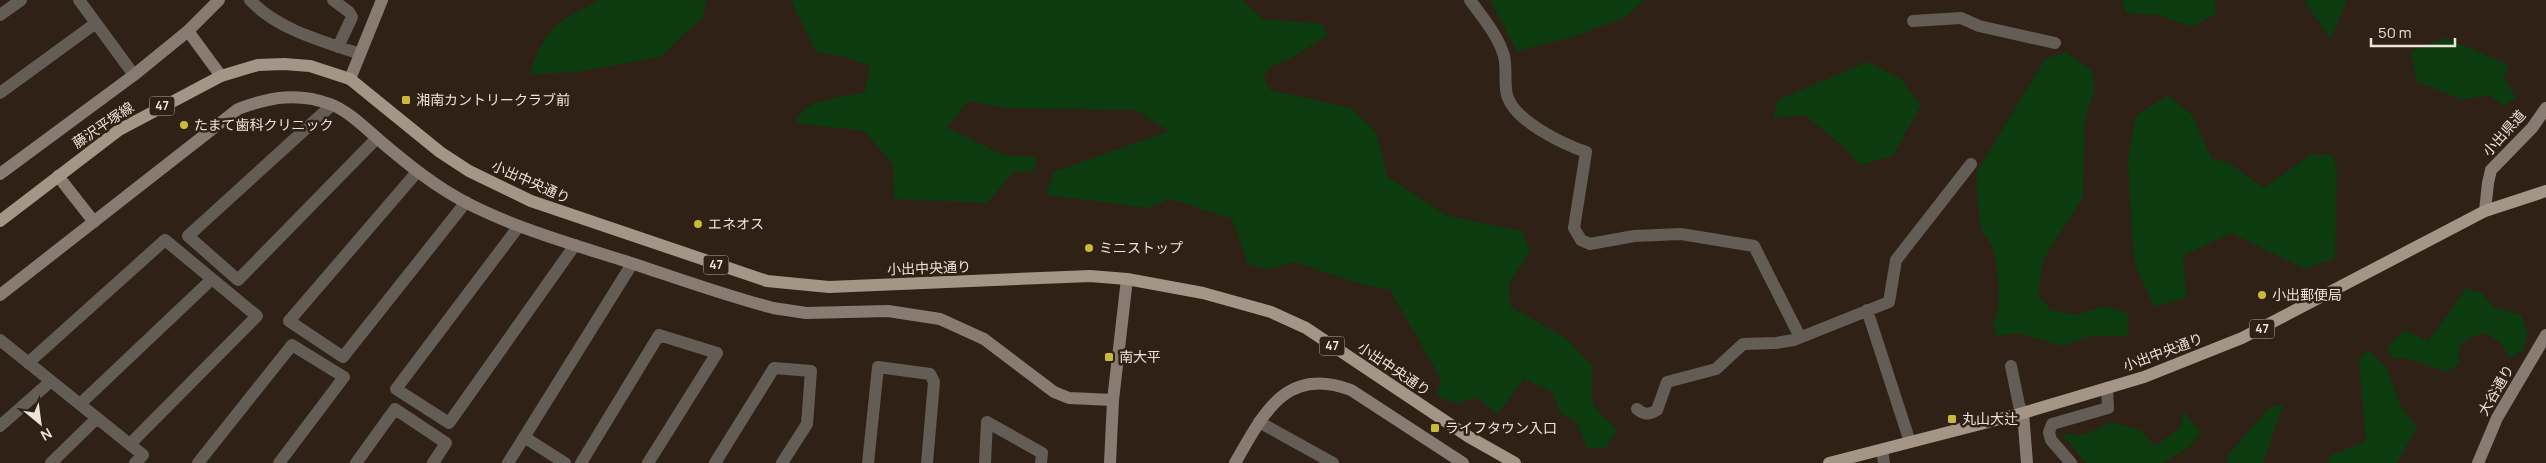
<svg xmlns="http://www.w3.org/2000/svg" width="2546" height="463" viewBox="0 0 2546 463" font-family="Manrope,'Noto Sans JP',sans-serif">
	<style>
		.green { fill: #0c3b10 }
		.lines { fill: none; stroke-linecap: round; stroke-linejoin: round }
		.street { stroke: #645d56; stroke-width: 12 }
		.secondary { stroke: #887c72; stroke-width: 12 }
		.primary { stroke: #a49587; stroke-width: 12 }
		.poi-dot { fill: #cbba39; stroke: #2f2115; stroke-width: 2 }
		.labels { text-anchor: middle; stroke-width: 5; stroke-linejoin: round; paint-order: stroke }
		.shield { fill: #2f2115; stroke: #b5a9a0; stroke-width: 1 }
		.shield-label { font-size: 12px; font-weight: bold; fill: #eee3db }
		.poi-label { font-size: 14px; fill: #eee3db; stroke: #2f2115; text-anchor: start }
		.street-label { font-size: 14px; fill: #eee3db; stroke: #2f2115 }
	</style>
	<rect width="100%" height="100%" fill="#2f2115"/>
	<!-- green -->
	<path class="green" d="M 600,0 L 706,0 L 704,16 L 660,57 L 584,71 L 530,75 C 544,27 557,22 600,0 Z
		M 791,0 L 1242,0 L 1263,19 L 1323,24 L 1327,36 L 1288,60 L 1269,67 L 1264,78 L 1270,90 L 1351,108 L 1376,132 L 1388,177 L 1448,216 L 1522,231 L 1530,251 L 1509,284 L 1510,306 L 1566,338 L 1593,367 C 1590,404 1589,404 1618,429 L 1606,448 L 1587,448 L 1576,421 L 1561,414 L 1552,392 L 1524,379 L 1498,414 L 1475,397 L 1458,404 L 1437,396 L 1441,379 L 1390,290 L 1361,284 L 1294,262 L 1267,270 L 1248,264 L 1232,219 L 1170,199 L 1148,208 L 1046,195 L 1054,172 L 1169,131 L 1136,110 L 1007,108 L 968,101 L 947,128 L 1004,155 L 1037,157 L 1034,171 L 1013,172 L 988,203 L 894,199 L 893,165 L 864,131 L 795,123 C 804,98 842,98 865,92 L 870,66 L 845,57 L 816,52 Z
		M 1490,0 L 1644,0 L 1626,17 L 1573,37 L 1517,51 Z
		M 2122,0 L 2215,0 L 2216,14 L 2192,27 L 2158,15 L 2126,13 Z
		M 2307,0 L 2347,0 L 2331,39 L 2306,4 Z
		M 2446,38 L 2509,65 L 2504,78 L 2516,98 L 2505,106 L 2488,95 L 2463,100 L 2416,81 L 2411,51 Z
		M 2066,52 L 2092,70 L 2095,89 L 2085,118 L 2083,198 L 2043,260 L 2038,295 L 2051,310 L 2076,315 L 2106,306 L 2128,314 L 2128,336 L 2092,336 L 2062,346 L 2018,333 L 1997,336 L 1993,323 L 1998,312 L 1999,287 L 1994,250 L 1980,226 L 1976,173 L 2045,59 Z
		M 1867,62 L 1900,78 L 1921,105 L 1893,156 L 1860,165 L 1842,145 L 1804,115 L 1773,118 L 1778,100 Z
		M 2168,95 L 2192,115 L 2212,159 L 2230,163 L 2263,188 L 2312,154 L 2333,155 L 2337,171 L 2335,258 L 2305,269 L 2231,233 L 2183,256 L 2187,297 L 2154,307 L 2134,262 L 2128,160 L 2136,116 Z
		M 2467,288 L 2483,294 L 2493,307 L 2521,315 L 2528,332 L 2524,350 L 2510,358 L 2501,343 L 2486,333 C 2470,337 2453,342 2460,363 L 2447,372 L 2402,357 L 2393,359 L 2387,348 L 2404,330 L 2428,341 Z
		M 2367,349 L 2386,367 L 2401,406 L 2417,428 L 2397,463 L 2327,463 L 2331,455 L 2366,441 L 2359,362 Z
		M 2284,403 L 2263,463 L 2228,463 L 2227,456 L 2268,409 Z
		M 2184,411 L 2200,432 L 2192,445 L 2164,463 L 2086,463 L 2061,434 L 2083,435 L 2112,422 L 2142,431 L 2154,446 L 2179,429 Z"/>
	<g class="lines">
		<!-- street -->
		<path class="street" d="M 79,0 L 134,75
			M 250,0 C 278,30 323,41 360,54
			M 333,0 L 349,12 L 352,17 L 338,47
			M 1470,0 C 1482,17 1498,35 1504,56 C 1507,68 1504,82 1507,95 C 1514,121 1563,144 1586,152 L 1574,228 L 1581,240 L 1590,244 L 1634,236 L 1681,234 L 1754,246 L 1800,337
			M 0,15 L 21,0
			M 1913,21 L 1961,18 L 1979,26 L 2055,43
			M 0,93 L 96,23
			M 332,105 L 188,236 L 238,280 L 377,138
			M 417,172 L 289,321 L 343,357 L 466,202
			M 519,226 L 396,389 L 449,423 L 575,245
			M 1867,310 L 1910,442
			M 0,340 L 143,455 L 135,463
			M 28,363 L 165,240 L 257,316 L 130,444
			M 2011,366 L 2019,405 L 2023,413
			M 80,404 L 212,279
			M 1637,409 C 1644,415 1649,415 1657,410 L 1667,382 L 1716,369 L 1743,344 L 1776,343 L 1794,340 L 1889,302 L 1896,260 L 1971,164
			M 1259,422 L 1333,463
			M 0,426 L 51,381
			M 524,437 L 565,463
			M 1882,450 L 1884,463
			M 51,463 L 97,418
			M 198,463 L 292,345 L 344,377 L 279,463
			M 356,463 L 395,409 L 446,443 L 433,463
			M 508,463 L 632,264
			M 581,463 L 659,335 L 717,353 L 648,463
			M 715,463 L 774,368 L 811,371 L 807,424 L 782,463
			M 868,463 L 878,367 L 930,374 L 934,382 L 927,463
			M 985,463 L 987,422 L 1042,453 L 1041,463
			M 2071,463 L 2051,440 L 2049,432 L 2052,424 L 2108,408 L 2107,388"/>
		<!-- secondary -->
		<path class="secondary" d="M 188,31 L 221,76
			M 350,79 L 382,0
			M 0,174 L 134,75 L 188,31 L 219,0
			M 58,176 L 94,222
			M 2485,211 L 2488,183 L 2491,170 L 2532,128 L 2546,108
			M 0,295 L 238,109 C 270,97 298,92 330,104 C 351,112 368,131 385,145 C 410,166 435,186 465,202 C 515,228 571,244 625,261 C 674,277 723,295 773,308 L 806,313 L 888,311 L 940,319 L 984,339 L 1054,392 L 1069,398 L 1113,400
			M 2023,413 L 2027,463
			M 1110,463 L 1113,400 L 1127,279
			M 1235,463 C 1263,415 1285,365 1351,390 L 1463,463
			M 2478,463 L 2497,418 L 2546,335"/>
		<!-- primary -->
		<path class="primary" d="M 0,221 L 119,130 L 221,76 L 258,65 L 284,64 L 310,66 L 350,79 L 440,152 L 469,171 L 531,201 L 767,281 L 829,287 L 1090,276 L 1127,279 L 1203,293 L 1271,312 L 1306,328 L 1469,437 L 1515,463
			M 1829,463 L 2023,413 L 2144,377 L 2242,338 L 2485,211 L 2546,191"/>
	</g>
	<!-- markers -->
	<g class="poi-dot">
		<rect x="401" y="95" width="10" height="10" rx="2.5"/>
		<circle cx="184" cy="125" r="5"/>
		<circle cx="698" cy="224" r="5"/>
		<circle cx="1089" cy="248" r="5"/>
		<circle cx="2262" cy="295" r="5"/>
		<rect x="1104" y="352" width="10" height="10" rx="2.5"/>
		<rect x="1947" y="414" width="10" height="10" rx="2.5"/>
		<rect x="1430" y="423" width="10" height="10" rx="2.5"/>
	</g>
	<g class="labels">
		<!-- shield labels -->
		<g class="shield">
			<rect x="149.5" y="96.5" width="25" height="19" rx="4"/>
			<rect x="703.5" y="255.5" width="25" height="19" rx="4"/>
			<rect x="2249.5" y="319.5" width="25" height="19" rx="4"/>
			<rect x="1319.5" y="336.5" width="25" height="19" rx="4"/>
		</g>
		<g class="shield-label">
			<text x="162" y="110">47</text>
			<text x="716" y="269">47</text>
			<text x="2262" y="333">47</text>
			<text x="1332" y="350">47</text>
		</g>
		<!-- poi labels -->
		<g class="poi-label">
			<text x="416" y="105">湘南カントリークラブ前</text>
			<text x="194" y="130">たまて歯科クリニック</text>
			<text x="708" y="229">エネオス</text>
			<text x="1099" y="253">ミニストップ</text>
			<text x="2272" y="300">小出郵便局</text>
			<text x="1119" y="362">南大平</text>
			<text x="1962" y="424">丸山大辻</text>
			<text x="1445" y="433">ライフタウン入口</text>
		</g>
		<!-- street labels -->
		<g class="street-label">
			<text transform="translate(103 125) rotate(-34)" y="5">藤沢平塚線</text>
			<text transform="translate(2504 133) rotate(-48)" y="5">小出県道</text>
			<text transform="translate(531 182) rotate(24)" y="5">小出中央通り</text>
			<text transform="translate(929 268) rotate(-2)" y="5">小出中央通り</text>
			<text transform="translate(2163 352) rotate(-20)" y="5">小出中央通り</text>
			<text transform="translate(1394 369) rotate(34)" y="5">小出中央通り</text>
			<text transform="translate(2496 390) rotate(-60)" y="5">大谷通り</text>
		</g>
	</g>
	<!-- north arrow -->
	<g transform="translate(40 423) rotate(151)" stroke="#2f2115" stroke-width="4" paint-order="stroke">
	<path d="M0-4L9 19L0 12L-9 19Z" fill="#eee3db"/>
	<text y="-8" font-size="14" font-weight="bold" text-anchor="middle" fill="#eee3db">N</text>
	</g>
	<!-- scale -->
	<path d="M2371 38v8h84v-8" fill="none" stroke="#eee3db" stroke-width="2.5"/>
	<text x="2378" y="38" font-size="15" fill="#eee3db" stroke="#2f2115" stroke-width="4" paint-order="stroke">50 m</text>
</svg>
